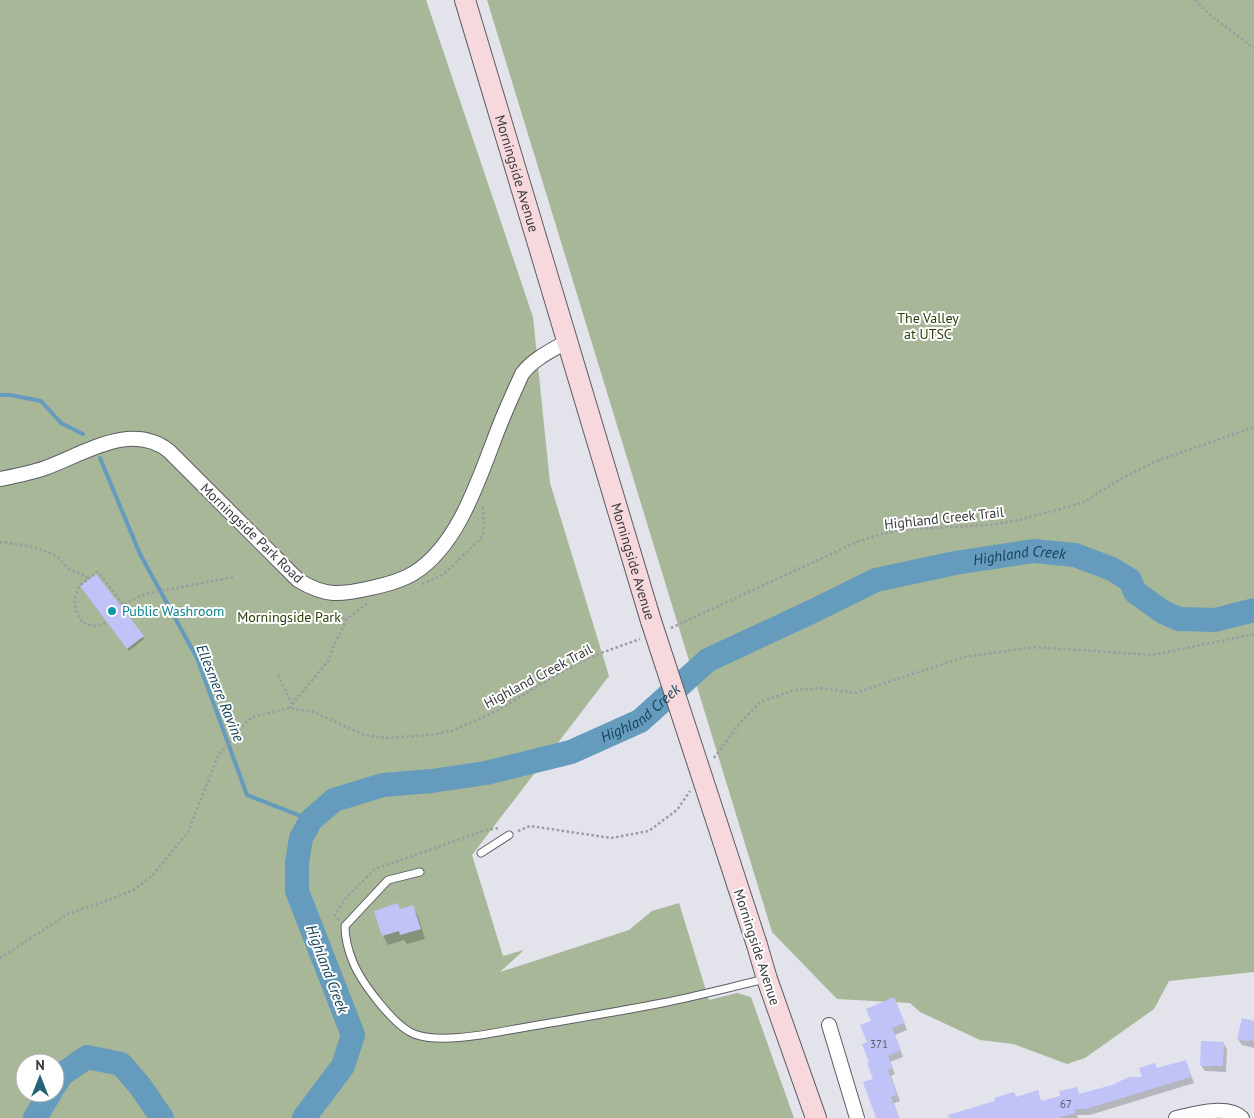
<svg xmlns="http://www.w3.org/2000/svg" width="1254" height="1118" viewBox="0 0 1254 1118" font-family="'PT Sans',sans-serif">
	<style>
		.green { fill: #a7b798; fill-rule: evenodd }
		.shadow { fill: #0003 }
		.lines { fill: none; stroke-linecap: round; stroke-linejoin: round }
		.stream { stroke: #659bbc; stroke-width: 4 }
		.river { stroke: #659bbc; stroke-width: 24 }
		.building { fill: #c0c2f8 }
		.lane-casing { stroke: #5c5d64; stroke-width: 9 }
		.street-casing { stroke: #5c5d64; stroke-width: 16 }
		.secondary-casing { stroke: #5c5d64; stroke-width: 22 }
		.path { stroke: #9b9ba2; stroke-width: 2.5; stroke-dasharray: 2.5 2.5; stroke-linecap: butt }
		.lane { stroke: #fff; stroke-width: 7 }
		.street { stroke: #fff; stroke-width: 14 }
		.secondary { stroke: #f7d9dd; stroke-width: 20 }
		.secondary-bridge-casing { stroke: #5c5d64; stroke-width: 22; stroke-linecap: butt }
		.secondary-bridge { stroke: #f7d9dd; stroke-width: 20 }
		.culture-dot { fill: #0f9aa8; stroke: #fff; stroke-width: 2 }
		.labels { text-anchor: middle; stroke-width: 4; stroke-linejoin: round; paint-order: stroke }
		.number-label { font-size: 11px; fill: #5c5c6c }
		.street-label { font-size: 14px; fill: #3a3a3d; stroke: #fff }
		.park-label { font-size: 14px; fill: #2a4007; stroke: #fff }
		.culture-label { font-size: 14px; fill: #0d838f; stroke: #fff; text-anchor: start }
		.water-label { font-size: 15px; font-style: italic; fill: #154159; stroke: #fff }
	</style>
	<rect width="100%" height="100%" fill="#e3e3ec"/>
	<!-- green -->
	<path class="green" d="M 0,0 L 426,0 L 533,317 L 550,483 L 609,676 L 472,855 L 503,956 L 524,950 L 500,972 L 629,930 L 652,911 L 679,903 L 709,1000 L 737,993 L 751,997 L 794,1118 L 0,1118 ZM 25,1063 L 55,1063 L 55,1093 L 25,1093 Z
		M 487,0 L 1254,0 L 1254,972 L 1169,981 L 1154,1009 L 1085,1058 L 1067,1064 L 1013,1044 L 980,1040 L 920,1012 L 910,1003 L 837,999 L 772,932 Z"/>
	<!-- shadow -->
	<path class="shadow" d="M 83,589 L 143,637 L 144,639 L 129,651 Z
		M 412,906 L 418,916 L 425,939 L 407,944 L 404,940 L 388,945 L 383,936 L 400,910 Z
		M 897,1005 L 907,1030 L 895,1035 L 903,1057 L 890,1062 L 895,1074 L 891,1076 L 900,1101 L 894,1103 L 899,1118 L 880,1118 L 869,1043 L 873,1022 Z
		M 1254,1022 L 1254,1048 L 1242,1045 L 1238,1039 Z
		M 1223,1043 L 1227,1049 L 1226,1072 L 1205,1071 L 1201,1065 Z
		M 1186,1061 L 1194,1083 L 1090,1115 L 1077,1115 L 1078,1118 L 968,1118 L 1014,1093 L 1017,1098 L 1037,1092 L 1042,1102 L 1062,1097 L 1076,1088 L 1080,1095 L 1143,1079 L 1157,1069 Z"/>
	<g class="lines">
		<!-- stream -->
		<path class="stream" d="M 0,395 L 10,395 L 41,401 L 61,423 L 83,434
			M 100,458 L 140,554 L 197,658 L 247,795 L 311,820"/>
		<!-- river -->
		<g class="river">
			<path d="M 55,1085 L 61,1075 L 87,1057 L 121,1064 L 140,1086 L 162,1118"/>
			<path d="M 35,1118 L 50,1093"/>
			<path id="s1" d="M 304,1118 L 343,1066 L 353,1035 L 297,891 L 297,863 L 301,838 L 311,820 L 334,800 L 383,785 L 432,781 L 486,773 L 571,752 L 640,721 L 708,660 L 809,613 L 876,580 L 955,563 L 1033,551 L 1075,555 L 1112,569 L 1130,580 L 1135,592 L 1163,612 L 1179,619 L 1215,620 L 1254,610"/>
		</g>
	</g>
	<!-- building -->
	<path class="building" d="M 96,574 L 144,636 L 127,649 L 80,586 Z
		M 398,903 L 400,909 L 413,905 L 421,929 L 400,935 L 399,931 L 382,936 L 374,911 Z
		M 894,997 L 905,1023 L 892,1028 L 901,1050 L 888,1056 L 893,1068 L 888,1070 L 897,1095 L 891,1097 L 899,1118 L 876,1118 L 863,1082 L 873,1079 L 867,1063 L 869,1062 L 862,1044 L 867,1042 L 860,1025 L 871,1021 L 866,1009 Z
		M 1242,1018 L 1254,1021 L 1254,1041 L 1249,1040 L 1249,1042 L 1237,1039 Z
		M 1201,1041 L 1224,1042 L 1223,1066 L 1200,1066 Z
		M 1186,1060 L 1191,1077 L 1086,1109 L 1075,1109 L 1076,1113 L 1057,1118 L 949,1118 L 948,1115 L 995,1101 L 994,1098 L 1014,1092 L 1016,1097 L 1038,1090 L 1041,1101 L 1060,1096 L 1059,1091 L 1077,1087 L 1079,1094 L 1112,1085 L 1129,1077 L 1142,1077 L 1139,1068 L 1155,1063 L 1157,1068 Z"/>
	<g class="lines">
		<defs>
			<path id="lane" d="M 481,853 L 509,835
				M 420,872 L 388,880 L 345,926 C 345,939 348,950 353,962 C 361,982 394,1026 414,1034 C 443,1045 496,1032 527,1027 C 572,1019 617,1012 662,1003 C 697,996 731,987 766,979"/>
			<path id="street" d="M 0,479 C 15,476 31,473 45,468 C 84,454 131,421 169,451 L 298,580 C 326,597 340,595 371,588 C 385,585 401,581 414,573 C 460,544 480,475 499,427 C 506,409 514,392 522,374 C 533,359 552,350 568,341
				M 829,1025 L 857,1118
				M 1176,1118 C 1194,1114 1227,1104 1242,1118"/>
			<g id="secondary">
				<path id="s2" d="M 465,0 L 651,621"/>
				<path d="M 757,945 L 767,979 L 816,1118"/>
			</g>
		</defs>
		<!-- lane casing -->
		<use href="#lane" class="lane-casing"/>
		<!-- street casing -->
		<use href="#street" class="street-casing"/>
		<!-- secondary casing -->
		<use href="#secondary" class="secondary-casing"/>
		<!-- path -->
		<path class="path" d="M 1195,0 L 1209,14 L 1254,48
			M 0,542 C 18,544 41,547 57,557 C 62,560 65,567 71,570 C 78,573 82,573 88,579 L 79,586 L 79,588 C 71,600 75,612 83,623 L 94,626 L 105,623
			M 88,579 L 97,572 L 99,573 L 124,605 L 137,597 L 146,594 L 233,577
			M 422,584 L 443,575 L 482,537 L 484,529 L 483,506
			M 313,614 L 332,618 L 347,619
			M 671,628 L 859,541 L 885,533 L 911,529 L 990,525 L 1019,520 L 1082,503 L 1121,479 L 1154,462 L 1254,427
			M 278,675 L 292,704
			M 289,708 L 329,660 L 333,647 L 347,619 L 368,603
			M 714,758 L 739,724 L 760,702 L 794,690 L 823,688 L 855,693 L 964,657 L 1035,647 L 1153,655 L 1254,634
			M 518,831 L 530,826 L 611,838 L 649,831 L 677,810 L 690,791
			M 339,920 L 335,915 L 344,900 L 375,869 L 486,830 L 499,828
			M 0,958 L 68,914 L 117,897 L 133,890 L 152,876 L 188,832 L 218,756 L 247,721 L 253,717 L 289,708 L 313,712 L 365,735 L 388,738 L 432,735 L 451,731 L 495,712 L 549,679 L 590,657 L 640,639"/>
		<!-- lane -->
		<use href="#lane" class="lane"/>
		<!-- street -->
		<use href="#street" class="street"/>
		<!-- secondary -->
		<use href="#secondary" class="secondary"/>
		<defs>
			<path id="secondary-bridge" d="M 651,621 L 757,945"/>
		</defs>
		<!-- secondary-bridge casing -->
		<use href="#secondary-bridge" class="secondary-bridge-casing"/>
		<!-- secondary-bridge -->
		<use href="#secondary-bridge" class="secondary-bridge"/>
	</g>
	<!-- markers -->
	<circle class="culture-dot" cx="112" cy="611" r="5"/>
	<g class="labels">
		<!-- number labels -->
		<g class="number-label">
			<text x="879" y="1048">371</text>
			<text x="1066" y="1108">67</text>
		</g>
		<!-- street labels -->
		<g class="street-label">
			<text dy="5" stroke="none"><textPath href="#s2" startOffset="181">Morningside Avenue</textPath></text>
			<text transform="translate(944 518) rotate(-6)" y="5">Highland Creek Trail</text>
			<text transform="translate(252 533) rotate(44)" y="5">Morningside Park Road</text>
			<text dy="5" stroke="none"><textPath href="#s2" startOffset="586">Morningside Avenue</textPath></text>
			<text transform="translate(538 676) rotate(-28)" y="5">Highland Creek Trail</text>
			<text transform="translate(757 947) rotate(72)" y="5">Morningside Avenue</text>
		</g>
		<!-- park labels -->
		<g class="park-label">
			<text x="928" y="323">The Valley<tspan x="928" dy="16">at UTSC</tspan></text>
			<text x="289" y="622">Morningside Park</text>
		</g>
		<!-- culture labels -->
		<g class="culture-label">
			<text x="122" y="616">Public Washroom</text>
		</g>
		<!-- water labels -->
		<g class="water-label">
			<text dy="5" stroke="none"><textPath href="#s1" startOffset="1098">Highland Creek</textPath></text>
			<text transform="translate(220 693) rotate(68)" y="5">Ellesmere Ravine</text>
			<text dy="5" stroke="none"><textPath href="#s1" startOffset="679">Highland Creek</textPath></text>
			<text transform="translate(327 969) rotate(69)" y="5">Highland Creek</text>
		</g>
	</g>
	<!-- north arrow -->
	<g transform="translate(40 1078)"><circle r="24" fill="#ffffff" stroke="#b0b0b1"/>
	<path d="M0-4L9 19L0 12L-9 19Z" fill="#236378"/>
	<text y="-8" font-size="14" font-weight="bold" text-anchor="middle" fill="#3a3a3d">N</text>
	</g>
</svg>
